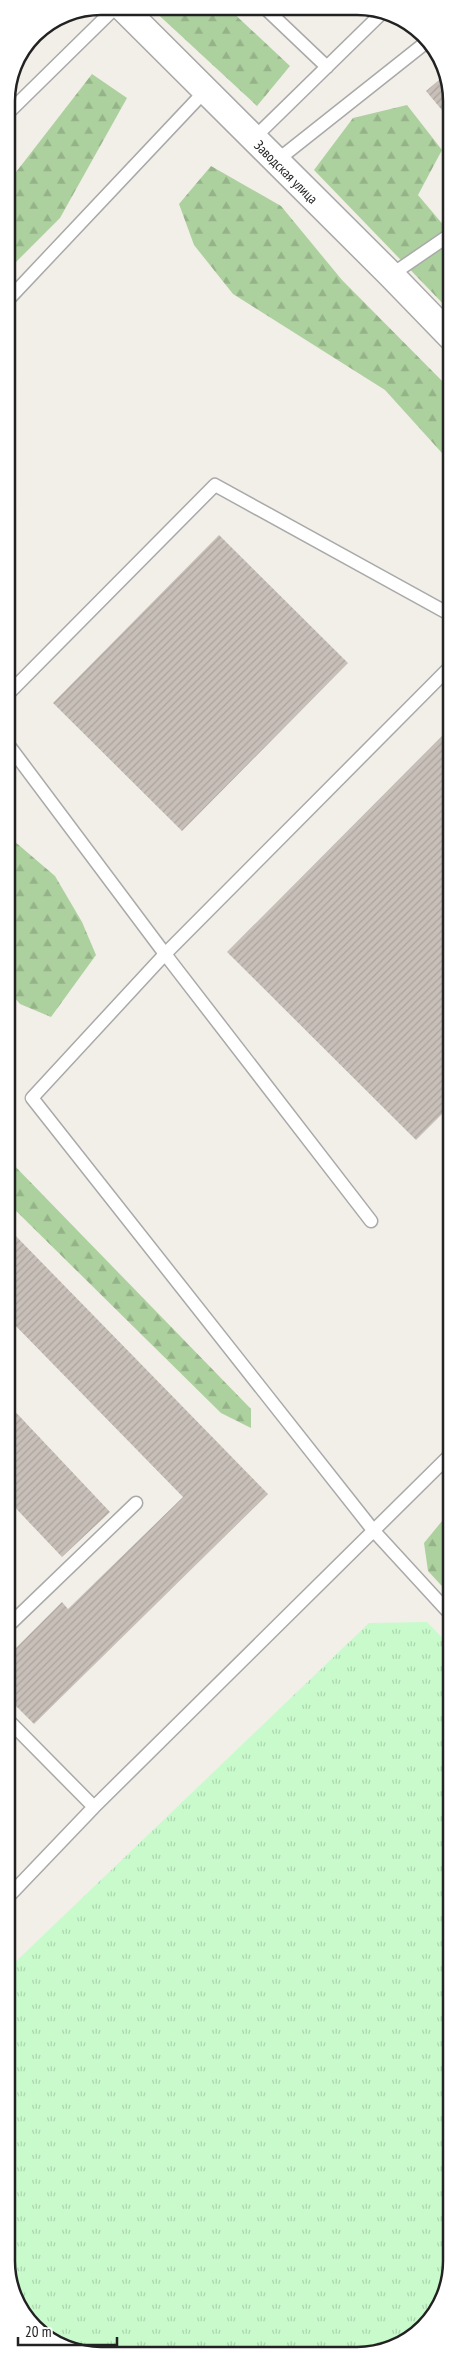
<svg xmlns="http://www.w3.org/2000/svg" width="458" height="2362" viewBox="0 0 458 2362" font-family="'PT Sans Narrow',sans-serif">
	<style>
		.forest { fill: url(#forest-firs) }
		.park { fill: url(#park-tufts) }
		.building { fill: url(#building-hatch) }
		.lines { fill: none; stroke-linecap: round; stroke-linejoin: round }
		.lane-casing { stroke: #a9a9a9; stroke-width: 15 }
		.street-casing { stroke: #a9a9a9; stroke-width: 29 }
		.lane { stroke: #fff; stroke-width: 12 }
		.street { stroke: #fff; stroke-width: 26 }
		.labels { text-anchor: middle; stroke-width: 4.5; stroke-linejoin: round; paint-order: stroke }
		.street-label { font-size: 14px; fill: #222; stroke: #fff }
		.rim { fill: none; stroke: #222; stroke-width: 2.5 }
	</style>
	<defs>
		<pattern id="forest-firs" width="22" height="20" patternUnits="userSpaceOnUse" patternTransform="scale(1.25)"><rect width="22" height="20" fill="#add19e"/><path d="M5 1l3.5 6h-7zM16 11l3.5 6h-7z" fill="#95b388"/></pattern>
		<pattern id="park-tufts" width="24" height="20" patternUnits="userSpaceOnUse" patternTransform="scale(1.25)"><rect width="24" height="20" fill="#c8facc"/><path d="M3 7l-1-3M5 7V3M7 7l1-3M15 17l-1-3M17 17v-4M19 17l1-3" fill="none" stroke="#acd6af"/></pattern>
		<pattern id="building-hatch" width="6" height="6" patternUnits="userSpaceOnUse" patternTransform="scale(1.25)"><rect width="6" height="6" fill="#c7bfb8"/><path d="M-1 1l2-2M0 6l6-6M5 7l2-2" fill="none" stroke="#aba49e"/></pattern>
	</defs>
	<rect width="100%" height="100%" fill="#f2efe9"/>
	<!-- forest -->
	<path class="forest" d="M 150,7 L 228,8 L 290,66 L 257,106 Z
		M 92,74 L 127,98 L 60,218 L 6,272 L 6,185 Z
		M 407,105 L 442,150 L 418,195 L 451,234 L 451,312 L 314,170 L 353,118 Z
		M 211,166 L 281,206 L 342,280 L 451,390 L 451,463 L 385,390 L 233,294 L 194,245 L 179,204 Z
		M 7,835 L 55,876 L 82,922 L 96,955 L 51,1017 L 20,1004 L 7,989 Z
		M 7,1158 L 251,1409 L 251,1428 L 221,1413 L 7,1202 Z
		M 451,1510 L 451,1596 L 428,1571 L 424,1543 Z"/>
	<!-- park -->
	<path class="park" d="M 427,1622 L 451,1647 L 452,2267 L 428,2324 L 369,2355 L 82,2354 L 30,2324 L 7,2273 L 7,1970 L 369,1623 Z"/>
	<!-- building -->
	<path class="building" d="M 445,75 L 451,89 L 451,121 L 426,91 Z
		M 219,535 L 348,663 L 182,831 L 53,703 Z
		M 451,727 L 451,1105 L 416,1140 L 227,952 Z
		M 7,1227 L 268,1494 L 34,1724 L 7,1697 L 7,1657 L 62,1602 L 68,1609 L 183,1497 L 7,1317 Z
		M 7,1403 L 110,1512 L 62,1557 L 7,1499 Z"/>
	<g class="lines">
		<defs>
			<path id="lane" d="M 265,8 L 327,67
				M 6,115 L 117,6
				M 253,139 L 384,11
				M 275,162 L 429,40
				M 391,275 L 451,234
				M 6,302 L 205,91
				M 7,695 L 215,485 L 451,615
				M 7,743 L 165,954 L 451,666
				M 371,1221 L 165,954 L 32,1098 L 373,1530 L 451,1615
				M 7,1627 L 136,1503
				M 7,1719 L 94,1807
				M 7,1898 L 94,1807 L 451,1454"/>
			<path id="street" d="M 121,6 L 391,275 L 451,337"/>
		</defs>
		<!-- lane casing -->
		<use href="#lane" class="lane-casing"/>
		<!-- street casing -->
		<use href="#street" class="street-casing"/>
		<!-- lane -->
		<use href="#lane" class="lane"/>
		<!-- street -->
		<use href="#street" class="street"/>
	</g>
	<g class="labels">
		<!-- street labels -->
		<g class="street-label">
			<text transform="translate(286 172) rotate(45)" y="5">Заводская улица</text>
		</g>
	</g>
	<!-- crop -->
	<path d="M0 0H458V2362H0ZM101 15H357A86 86 0 0 1 443 101V2261A86 86 0 0 1 357 2347H101A86 86 0 0 1 15 2261V101A86 86 0 0 1 101 15Z" fill="#fff" fill-rule="evenodd"/>
	<path class="rim" d="M101 15H357A86 86 0 0 1 443 101V2261A86 86 0 0 1 357 2347H101A86 86 0 0 1 15 2261V101A86 86 0 0 1 101 15Z"/>
	<!-- scale -->
	<path d="M18 2337v8h99v-8" fill="none" stroke="#222222" stroke-width="2.5"/>
	<text x="25" y="2337" font-size="15" fill="#222222" stroke="#ffffff" stroke-width="4" paint-order="stroke">20 m</text>
</svg>
